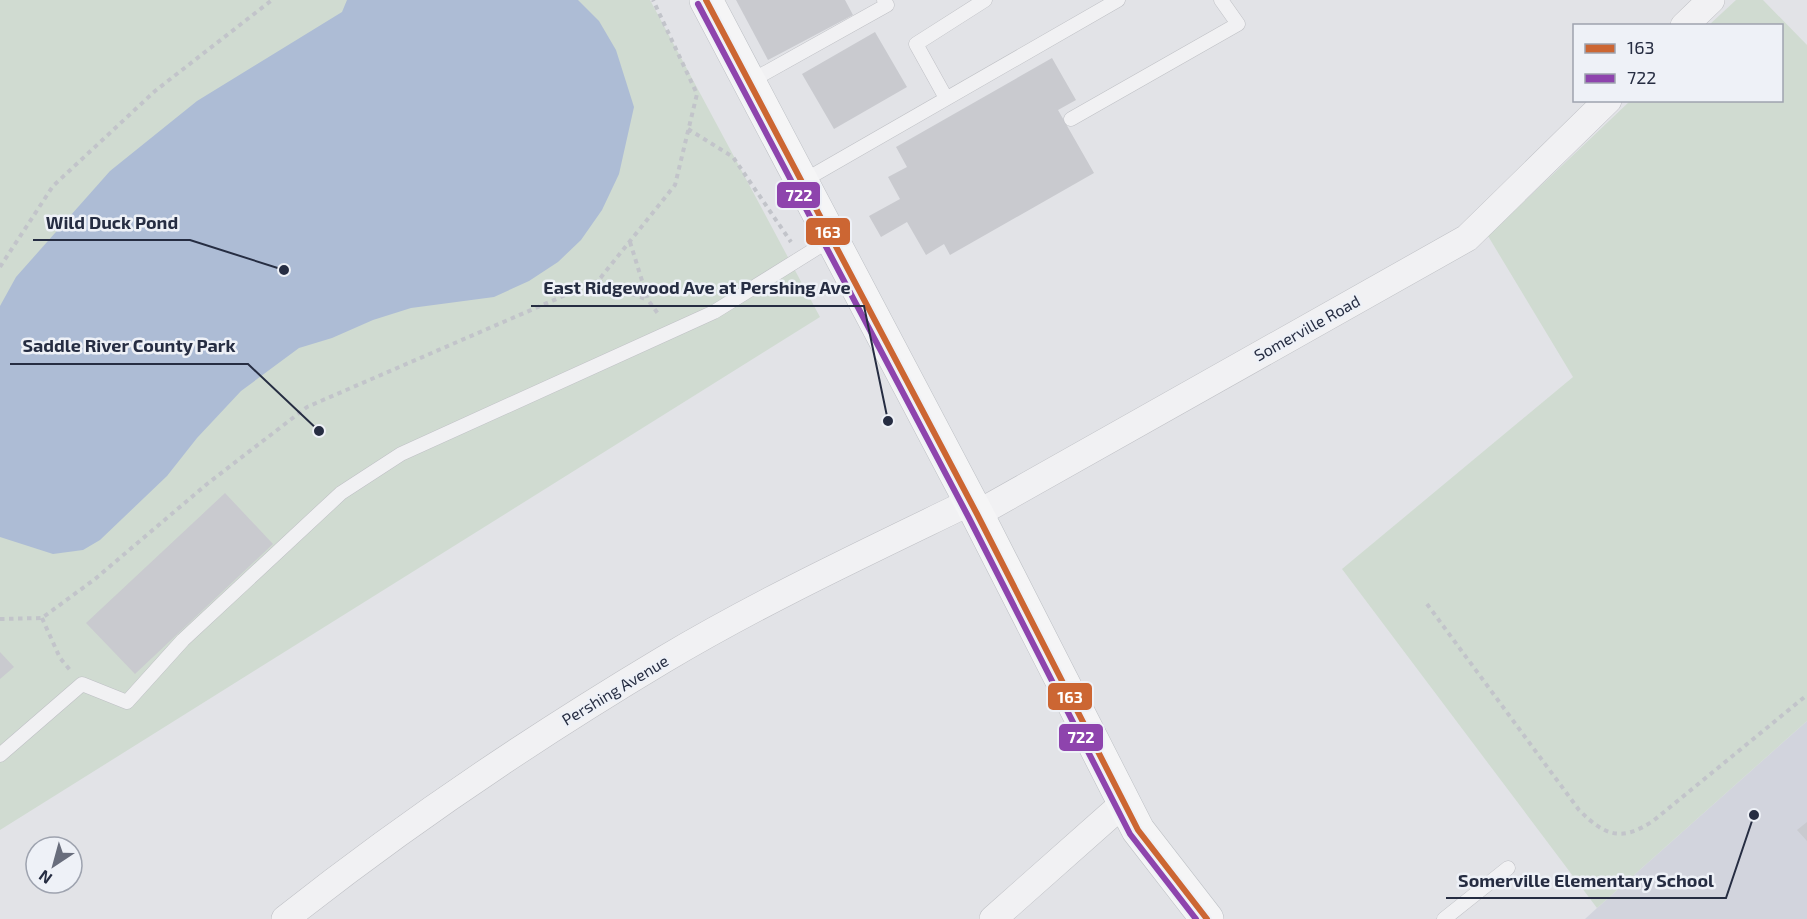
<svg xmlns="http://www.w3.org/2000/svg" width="1807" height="919" viewBox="0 0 1807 919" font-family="'Exo 2',sans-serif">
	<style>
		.built { fill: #d2d4dd }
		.green { fill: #d0dbd1 }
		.water { fill: #adbcd5 }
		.building { fill: #c9cacf }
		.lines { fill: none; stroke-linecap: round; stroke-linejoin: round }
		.lane-casing { stroke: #bfc0c5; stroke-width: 15 }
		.street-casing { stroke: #bfc0c5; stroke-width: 28 }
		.primary-casing { stroke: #bdc0c5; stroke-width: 34 }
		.path { stroke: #c2c4ca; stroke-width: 4; stroke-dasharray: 4.5 4.5; stroke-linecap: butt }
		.lane { stroke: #f1f1f3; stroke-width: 14 }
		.street { stroke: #f1f1f3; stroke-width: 27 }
		.primary { stroke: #f5f5f6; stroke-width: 33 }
		.bus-1-casing { stroke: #eef1f7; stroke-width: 10 }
		.bus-2-casing { stroke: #eef1f7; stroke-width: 10 }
		.bus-1 { stroke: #c63; stroke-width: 6 }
		.bus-2 { stroke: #8e44ad; stroke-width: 6 }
		.labels { text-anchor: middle; stroke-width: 5; stroke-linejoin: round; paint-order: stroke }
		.street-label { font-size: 16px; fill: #262d42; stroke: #eef1f7 }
		.leader { fill: none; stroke: #262d42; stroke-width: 2 }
		.callout-dot { fill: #262d42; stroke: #eef1f7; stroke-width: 2 }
		.callout-label { font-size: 18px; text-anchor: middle; font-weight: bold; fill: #262d42; stroke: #eef1f7; stroke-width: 5; stroke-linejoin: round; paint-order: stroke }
		.line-badge { stroke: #eef1f7; stroke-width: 2 }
		.badge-label { font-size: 16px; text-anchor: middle; font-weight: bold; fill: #fff }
	</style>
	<rect width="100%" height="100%" fill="#e2e3e7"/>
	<!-- built -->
	<path class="built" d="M 1807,721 L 1807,919 L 1585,919 L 1597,908 Z"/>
	<!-- green -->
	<path class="green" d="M 0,0 L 650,0 L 820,317 L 0,830 Z
		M 1736,0 L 1763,0 L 1807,45 L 1807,721 L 1597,908 L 1342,569 L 1573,377 L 1488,236 L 1630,101 L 1782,100 L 1782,26 L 1709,25 Z"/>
	<!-- water -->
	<path class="water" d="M 347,0 L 578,0 L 599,21 L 616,50 L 634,107 L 619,174 L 602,210 L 581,240 L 558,262 L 529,281 L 494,297 L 411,308 L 373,320 L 332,338 L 299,348 L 241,391 L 197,438 L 167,476 L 100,540 L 83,550 L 53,554 L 0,537 L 0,306 L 16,277 L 110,171 L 197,101 L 342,12 Z"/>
	<!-- building -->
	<path class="building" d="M 736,0 L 845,0 L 853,15 L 768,60 Z
		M 875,32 L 907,87 L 834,129 L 802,74 Z
		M 1052,58 L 1076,100 L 1058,110 L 1094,173 L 950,255 L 944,244 L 926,255 L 907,222 L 881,237 L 869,216 L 900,199 L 888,177 L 907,167 L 896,147 Z
		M 225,493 L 273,544 L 135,674 L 86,623 Z
		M 0,652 L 14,667 L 0,679 Z
		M 1807,822 L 1807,841 L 1797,830 Z"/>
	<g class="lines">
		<defs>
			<path id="lane" d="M 749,82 L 887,5 L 884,0
				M 946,98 L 916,44 L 985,0
				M 1071,119 L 1238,24 L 1221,0
				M 803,181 L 1118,0
				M 0,755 L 82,684 L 127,702 L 183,640 L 341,493 L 401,454 L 714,312 L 833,238
				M 1444,919 L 1508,868"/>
			<path id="street" d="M 1684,26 L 1711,0
				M 977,514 L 1467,238 L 1608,100
				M 285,919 C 405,824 531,739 663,660 C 762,601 867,552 970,502
				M 993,919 L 1125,802"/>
			<path id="primary" d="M 706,0 L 977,514 L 1138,830 L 1207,919"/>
		</defs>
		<!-- lane casing -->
		<use href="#lane" class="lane-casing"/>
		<!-- street casing -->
		<use href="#street" class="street-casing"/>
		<!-- primary casing -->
		<use href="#primary" class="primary-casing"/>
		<!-- path -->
		<path class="path" d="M 688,129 L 733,157 L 791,242
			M 630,242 L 648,300 L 659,315
			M 0,267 L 53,186 L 155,91 L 272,0
			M 598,281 L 648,300
			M 1427,604 L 1579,810 C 1605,836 1621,842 1653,821 L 1807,695
			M 42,618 L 60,658 L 70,670
			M 0,619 L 42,618 L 95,579 L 207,484 L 307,407 L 598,281 L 675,185 L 697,94 L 653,0"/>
		<!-- lane -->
		<use href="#lane" class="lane"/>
		<!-- street -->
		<use href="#street" class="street"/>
		<!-- primary -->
		<use href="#primary" class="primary"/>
		<defs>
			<path id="bus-1" d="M 706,0 L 977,514 L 1138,830 L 1207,919"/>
			<path id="bus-2" d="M 698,4 L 969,518 L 1130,834 L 1196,919"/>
		</defs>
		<!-- bus-1 casing -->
		<use href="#bus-1" class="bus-1-casing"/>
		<!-- bus-2 casing -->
		<use href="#bus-2" class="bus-2-casing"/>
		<!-- bus-1 -->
		<use href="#bus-1" class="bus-1"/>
		<!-- bus-2 -->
		<use href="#bus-2" class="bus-2"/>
	</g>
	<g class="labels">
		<!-- street labels -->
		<g class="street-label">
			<text transform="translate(1307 328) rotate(-29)" y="6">Somerville Road</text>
			<text transform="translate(615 690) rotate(-31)" y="6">Pershing Avenue</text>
		</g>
	</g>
	<!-- callouts -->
	<path class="leader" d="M284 270L190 240H33M888 421L864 306H531M319 431L248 364H10M1754 815L1726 898H1446"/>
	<g class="callout-dot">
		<circle cx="284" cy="270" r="6"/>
		<circle cx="888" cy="421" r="6"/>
		<circle cx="319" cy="431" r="6"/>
		<circle cx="1754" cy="815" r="6"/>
	</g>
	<g class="callout-label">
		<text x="112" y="229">Wild Duck Pond</text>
		<text x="697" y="294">East Ridgewood Ave at Pershing Ave</text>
		<text x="129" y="352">Saddle River County Park</text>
		<text x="1586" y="887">Somerville Elementary School</text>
	</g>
	<g class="line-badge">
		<rect x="776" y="181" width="45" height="28" rx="6" fill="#8e44ad"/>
		<rect x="805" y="217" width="46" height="29" rx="6" fill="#c63"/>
		<rect x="1047" y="682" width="46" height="29" rx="6" fill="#c63"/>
		<rect x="1058" y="723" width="46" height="29" rx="6" fill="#8e44ad"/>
	</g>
	<g class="badge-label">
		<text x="799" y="201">722</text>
		<text x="828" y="238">163</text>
		<text x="1070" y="703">163</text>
		<text x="1081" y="743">722</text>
	</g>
	<!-- legend -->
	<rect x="1573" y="24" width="210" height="78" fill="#eef1f7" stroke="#9ea3af" stroke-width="1.5"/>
	<rect x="1585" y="44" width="30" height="9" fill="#cc6633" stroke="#9ea3af" stroke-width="1.5"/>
	<text x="1627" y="54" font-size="18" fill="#262d42">163</text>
	<rect x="1585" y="74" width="30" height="9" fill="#8e44ad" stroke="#9ea3af" stroke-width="1.5"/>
	<text x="1627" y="84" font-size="18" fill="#262d42">722</text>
	<!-- north arrow -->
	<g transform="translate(54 865) rotate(216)"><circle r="28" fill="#eef1f7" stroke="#9ea3af" stroke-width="1.5"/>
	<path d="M0-4.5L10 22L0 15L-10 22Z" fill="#686d7c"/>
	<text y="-9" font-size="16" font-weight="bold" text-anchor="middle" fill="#262d42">N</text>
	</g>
</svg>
